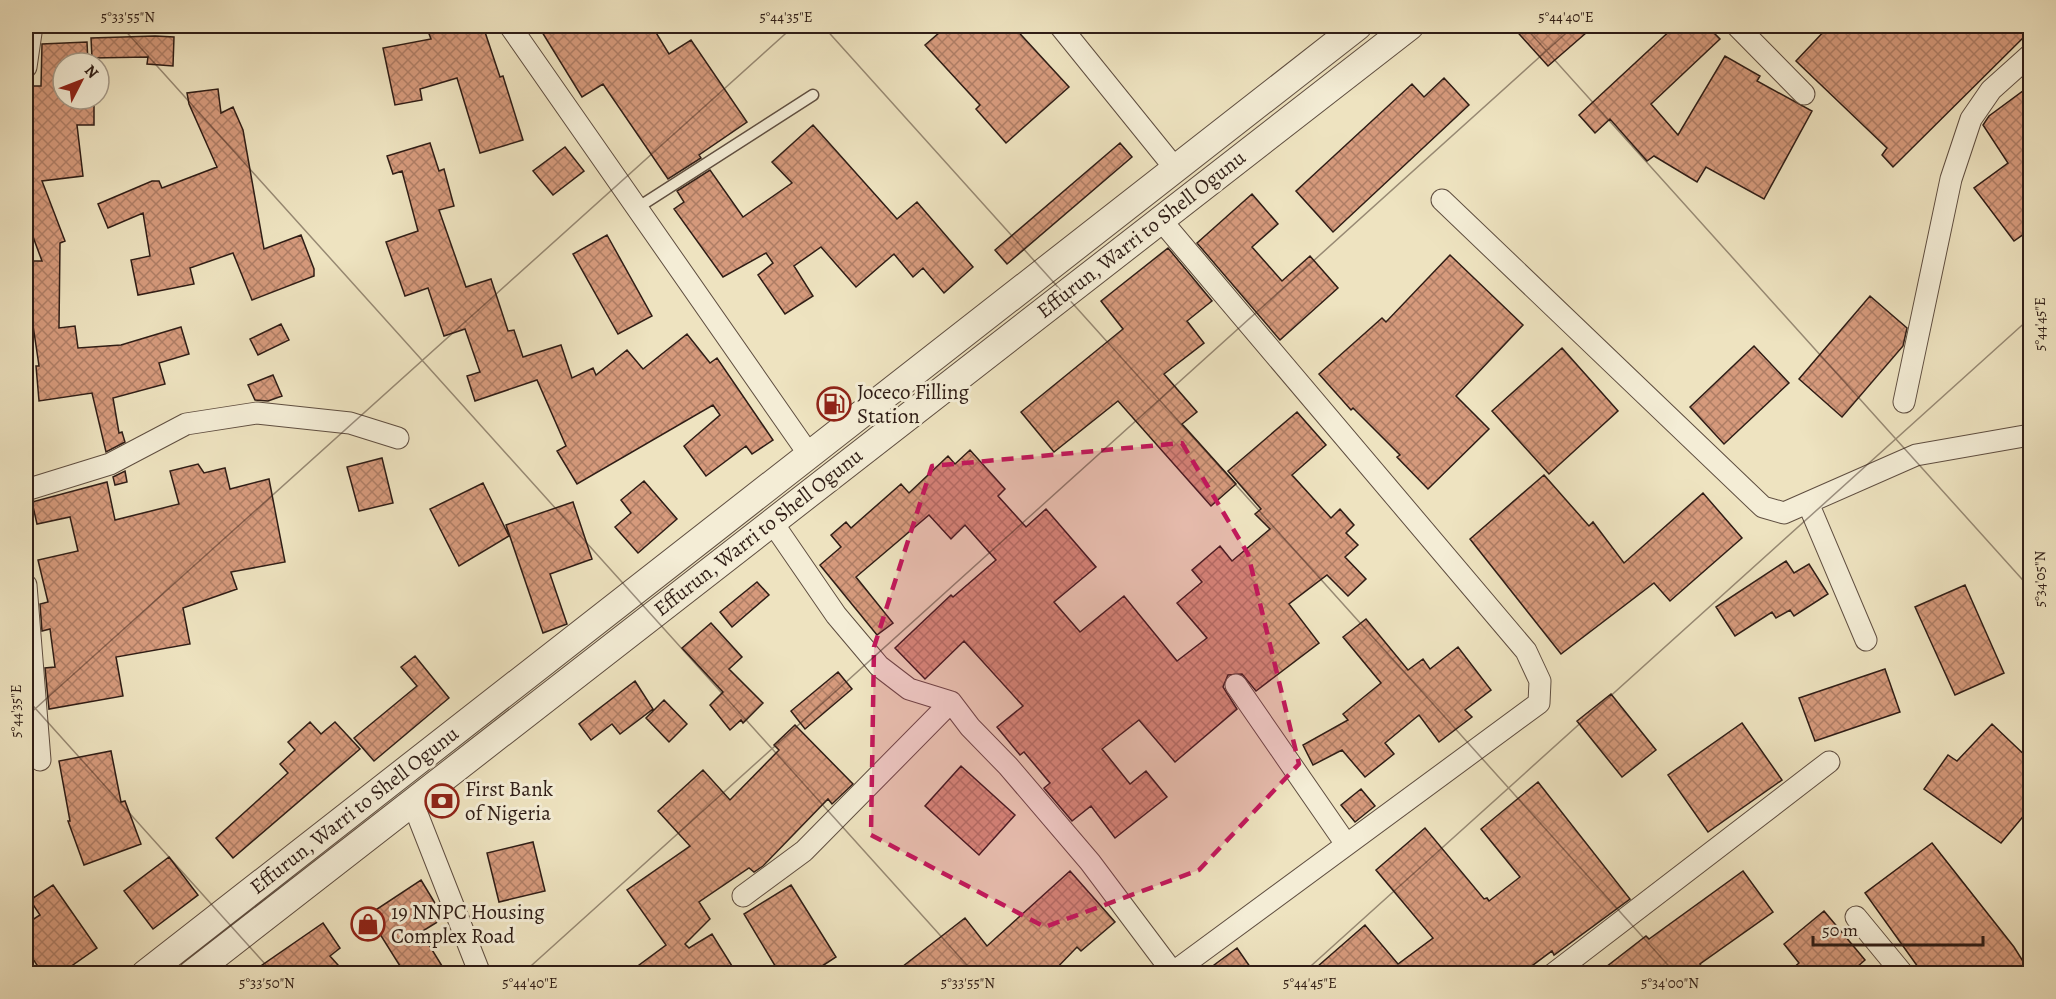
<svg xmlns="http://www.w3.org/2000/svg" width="2056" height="999" viewBox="0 0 2056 999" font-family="Alegreya,serif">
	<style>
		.building { fill: url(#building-cross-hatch); stroke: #2f1d16; stroke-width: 1.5 }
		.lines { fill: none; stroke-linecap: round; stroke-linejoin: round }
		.service-casing { stroke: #5f4e40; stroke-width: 13 }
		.minor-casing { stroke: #5f4e40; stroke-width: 23 }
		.tertiary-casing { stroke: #5f4e40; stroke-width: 29 }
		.service { stroke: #f4edd6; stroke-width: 10 }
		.minor { stroke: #f4edd6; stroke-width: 21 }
		.tertiary { stroke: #f4edd6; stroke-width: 27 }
		.marked { fill: #c2185b; fill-opacity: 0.2; stroke: #c2185b; stroke-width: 4.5; stroke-dasharray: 12 8; stroke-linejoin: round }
		.ticks { fill: none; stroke: #2f1d16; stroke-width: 1.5; stroke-opacity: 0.45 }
		.labels { text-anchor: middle; stroke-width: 6; stroke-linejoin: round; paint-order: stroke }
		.street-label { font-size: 21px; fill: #2f1d16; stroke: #f4edd6 }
		.poi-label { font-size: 21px; fill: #2f1d16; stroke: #f4edd6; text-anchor: start }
		.neatline { fill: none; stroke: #2f1d16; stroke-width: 2 }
		.ticks-label { font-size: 15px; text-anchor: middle; fill: #2f1d16 }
	</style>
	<defs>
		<pattern id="building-cross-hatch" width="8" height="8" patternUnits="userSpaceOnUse" patternTransform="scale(1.5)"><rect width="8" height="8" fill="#d69a7c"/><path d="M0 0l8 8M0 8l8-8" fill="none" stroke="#ae7d65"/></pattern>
	</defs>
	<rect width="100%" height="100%" fill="#eee3c0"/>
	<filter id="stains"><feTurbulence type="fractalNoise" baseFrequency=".00333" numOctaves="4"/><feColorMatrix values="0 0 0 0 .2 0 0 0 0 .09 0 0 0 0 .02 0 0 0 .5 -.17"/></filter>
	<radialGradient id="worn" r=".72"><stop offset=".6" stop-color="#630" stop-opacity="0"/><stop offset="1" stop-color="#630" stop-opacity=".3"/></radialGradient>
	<!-- building -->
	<path class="building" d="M 426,26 L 483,26 L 500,77 L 503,76 L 523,140 L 480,153 L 457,78 L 420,89 L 422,100 L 395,105 L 383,48 L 431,39 Z
		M 552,26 L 652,26 L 669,54 L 691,40 L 747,122 L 699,155 L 701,158 L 668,179 L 603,84 L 582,97 L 542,32 Z
		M 947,26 L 1013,26 L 1069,87 L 1006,143 L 976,109 L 980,105 L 925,45 Z
		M 1512,26 L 1594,26 L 1548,66 Z
		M 1675,26 L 1707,26 L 1720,39 L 1651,104 L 1678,135 L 1725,56 L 1760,76 L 1757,81 L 1812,111 L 1764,199 L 1706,167 L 1697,182 L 1654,156 L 1647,161 L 1610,119 L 1595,133 L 1579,115 Z
		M 1829,26 L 2031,26 L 2031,30 L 1893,167 L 1882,155 L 1887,148 L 1796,61 Z
		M 155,36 L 174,37 L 173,66 L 147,64 L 148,57 L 92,58 L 91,38 Z
		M 87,42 L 88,63 L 63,63 L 63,99 L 94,99 L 94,125 L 77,125 L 83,176 L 42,181 L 65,241 L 60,243 L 59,328 L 75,326 L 78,348 L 121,345 L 181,327 L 189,354 L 159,363 L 165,384 L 113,398 L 119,433 L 122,432 L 125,442 L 106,452 L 92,393 L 39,401 L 36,366 L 39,366 L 30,305 L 26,305 L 26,261 L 42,261 L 26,218 L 27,86 L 41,86 L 42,44 Z
		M 1444,78 L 1469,105 L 1333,232 L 1296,191 L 1412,84 L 1424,97 Z
		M 2031,85 L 2031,229 L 2014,241 L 1974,188 L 2008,163 L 1983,125 L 1989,116 Z
		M 218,89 L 221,113 L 233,107 L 243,130 L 264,249 L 301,235 L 314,269 L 314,276 L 252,300 L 233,253 L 190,268 L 194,284 L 138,295 L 131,260 L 150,256 L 143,213 L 108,228 L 98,204 L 152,181 L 159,181 L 162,188 L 217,167 L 189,104 L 187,93 Z
		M 813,125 L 897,219 L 917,202 L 973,267 L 944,293 L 923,268 L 913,277 L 894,254 L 856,287 L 821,247 L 794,266 L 813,296 L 785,314 L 758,275 L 773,263 L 766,253 L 723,277 L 674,209 L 684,202 L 677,191 L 710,170 L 743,217 L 792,183 L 772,162 Z
		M 430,143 L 439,171 L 444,169 L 454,206 L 439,210 L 466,287 L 491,279 L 508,331 L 514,330 L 523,357 L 561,345 L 572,378 L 593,368 L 596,375 L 627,350 L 643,369 L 687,334 L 710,363 L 717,358 L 773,440 L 752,454 L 746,446 L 706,476 L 684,446 L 720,415 L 713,405 L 577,484 L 557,451 L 566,446 L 537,380 L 475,401 L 467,376 L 480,372 L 465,329 L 444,336 L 428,288 L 405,296 L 386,242 L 418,231 L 402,171 L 393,174 L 387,156 Z
		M 1120,143 L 1132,157 L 1007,264 L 995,250 Z
		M 565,147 L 584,171 L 553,195 L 533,171 Z
		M 1252,194 L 1278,224 L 1252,247 L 1282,281 L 1310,256 L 1338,288 L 1280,340 L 1197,243 Z
		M 607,235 L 652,316 L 618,334 L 573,254 Z
		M 1168,248 L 1212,301 L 1187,321 L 1204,343 L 1164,374 L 1197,412 L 1182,424 L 1236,484 L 1211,506 L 1118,401 L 1054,452 L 1021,412 L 1123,329 L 1101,301 Z
		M 1450,255 L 1523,325 L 1456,396 L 1489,429 L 1428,489 L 1397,457 L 1400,455 L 1353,408 L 1351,410 L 1319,374 L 1382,318 L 1386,322 Z
		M 1870,296 L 1907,328 L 1903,346 L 1842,417 L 1799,379 Z
		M 281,324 L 289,340 L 258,355 L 250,339 Z
		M 1754,346 L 1789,383 L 1724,444 L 1690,407 Z
		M 1562,348 L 1618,411 L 1549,474 L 1492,411 Z
		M 273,375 L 282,396 L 268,401 L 255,400 L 248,385 Z
		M 1297,412 L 1326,445 L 1292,475 L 1331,518 L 1340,509 L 1354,525 L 1346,533 L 1358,545 L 1345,557 L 1366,579 L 1348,596 L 1327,575 L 1289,604 L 1319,643 L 1256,691 L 1242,674 L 1228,675 L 1223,687 L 1237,709 L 1175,762 L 1139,720 L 1102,749 L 1130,784 L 1146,771 L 1167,797 L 1115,838 L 1091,806 L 1072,821 L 1044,788 L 1050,783 L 1024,752 L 1020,755 L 997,727 L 1023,706 L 964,641 L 925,679 L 895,648 L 951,595 L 953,597 L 996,560 L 965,525 L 951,539 L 929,515 L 856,577 L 893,623 L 877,635 L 820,565 L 841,547 L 831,535 L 846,522 L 851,528 L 901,484 L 909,493 L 948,456 L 955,464 L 970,450 L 1005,489 L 998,496 L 1026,527 L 1046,509 L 1096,567 L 1054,602 L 1080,632 L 1124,596 L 1177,661 L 1207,638 L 1177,603 L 1202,582 L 1192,570 L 1220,546 L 1232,561 L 1270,529 L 1255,514 L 1261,509 L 1228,471 Z
		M 382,458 L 393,503 L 359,511 L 347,467 Z
		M 198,464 L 204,473 L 225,468 L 230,489 L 269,479 L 285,562 L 231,572 L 237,589 L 183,608 L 190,644 L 116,657 L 123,696 L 49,709 L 45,668 L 55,667 L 50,629 L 42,631 L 40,604 L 48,602 L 38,560 L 78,551 L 70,517 L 37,524 L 32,502 L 107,482 L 115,520 L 179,504 L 170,471 Z
		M 125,471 L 127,482 L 115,485 L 113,477 Z
		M 1544,475 L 1589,526 L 1593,522 L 1624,563 L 1703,493 L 1742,538 L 1670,601 L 1654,583 L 1561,654 L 1470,539 Z
		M 644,481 L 677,519 L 638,553 L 615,527 L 631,513 L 621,500 Z
		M 483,483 L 509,536 L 459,566 L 430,509 Z
		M 573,502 L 592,559 L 550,574 L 567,624 L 543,633 L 506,525 Z
		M 1786,561 L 1794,573 L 1809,564 L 1828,594 L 1794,616 L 1790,610 L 1776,618 L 1772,612 L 1735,636 L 1716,607 Z
		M 757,582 L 769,595 L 732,627 L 720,612 Z
		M 1965,585 L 2004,673 L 1955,695 L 1915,607 Z
		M 1366,619 L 1408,670 L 1423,659 L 1430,669 L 1458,647 L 1491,690 L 1465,710 L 1472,717 L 1439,742 L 1419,715 L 1385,743 L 1394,754 L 1365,777 L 1342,750 L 1313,765 L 1303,745 L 1348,720 L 1343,714 L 1381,683 L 1343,637 Z
		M 711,623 L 742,657 L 729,669 L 763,703 L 743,723 L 741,720 L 730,730 L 710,705 L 723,692 L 682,648 Z
		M 415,656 L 449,698 L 374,761 L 354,738 L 417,686 L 401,667 Z
		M 1885,669 L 1900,712 L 1815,741 L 1799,698 Z
		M 838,672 L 852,689 L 805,729 L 791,711 Z
		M 635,681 L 653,709 L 620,734 L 612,724 L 591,740 L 579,724 Z
		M 1611,694 L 1656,750 L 1622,777 L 1577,721 Z
		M 664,700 L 687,724 L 669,742 L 646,718 Z
		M 310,722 L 321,734 L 335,722 L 360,749 L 233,858 L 216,838 L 288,773 L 280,764 L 295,750 L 288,742 Z
		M 1742,723 L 1782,780 L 1708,832 L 1668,775 Z
		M 1992,724 L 2031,761 L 2031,807 L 2001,843 L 1924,789 L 1948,755 L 1957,761 Z
		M 795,725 L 853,784 L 832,804 L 828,799 L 763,866 L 754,872 L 749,868 L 699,902 L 710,919 L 685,944 L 689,948 L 712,934 L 737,974 L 627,974 L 666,945 L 627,890 L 690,846 L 658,811 L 703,770 L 730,800 L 779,750 L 774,745 Z
		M 111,751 L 121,802 L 125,801 L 141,844 L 84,865 L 68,821 L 70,821 L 59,761 Z
		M 961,766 L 1015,815 L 979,855 L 925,806 Z
		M 1538,782 L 1630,899 L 1554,955 L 1552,951 L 1521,974 L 1309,974 L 1365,925 L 1398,964 L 1433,938 L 1376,870 L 1425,828 L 1484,899 L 1487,898 L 1489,901 L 1520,877 L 1481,829 Z
		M 1361,789 L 1375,806 L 1355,822 L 1341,805 Z
		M 533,842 L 545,891 L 499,902 L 487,853 Z
		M 1932,843 L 2014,947 L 2031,974 L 1923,974 L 1865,893 Z
		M 169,857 L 198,895 L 153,929 L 124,891 Z
		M 1070,871 L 1115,922 L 1081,951 L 1077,947 L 1051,974 L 893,974 L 965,918 L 987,946 Z
		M 1743,871 L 1773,912 L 1700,964 L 1707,974 L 1597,974 L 1646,936 L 1649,939 Z
		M 421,880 L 444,918 L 421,932 L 447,974 L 405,974 L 368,915 Z
		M 53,885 L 97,948 L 60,974 L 43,974 L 33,959 L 26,965 L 26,924 L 40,915 L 30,900 Z
		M 791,885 L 836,957 L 810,974 L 780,974 L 744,914 Z
		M 1824,911 L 1865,960 L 1849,974 L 1786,974 L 1799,963 L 1784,944 Z
		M 323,923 L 340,948 L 330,956 L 346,974 L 249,974 Z
		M 1237,948 L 1255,974 L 1202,974 Z"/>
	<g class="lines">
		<defs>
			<path id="service" d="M 637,208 L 813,95"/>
			<path id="minor" d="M 510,26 L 808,453
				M 1060,26 L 1174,167
				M 1737,26 L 1804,94
				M 26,67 L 32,26
				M 1442,200 L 1763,507 L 1784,513 L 1916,455 L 2030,435
				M 1160,219 L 1526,651 L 1540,681 L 1539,703 L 1171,974
				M 1904,402 L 1951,179 L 1971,119 L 1991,90 L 2030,55
				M 26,490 L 110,464 L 186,424 L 257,413 L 350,423 L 398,438
				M 1808,503 L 1866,640
				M 772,522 L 836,615 L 879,666 L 909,689 L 951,702 L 970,727 L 1008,766 L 1090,862 L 1174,974
				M 26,585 L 40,760
				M 1236,685 L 1346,844
				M 412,801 L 480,974
				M 743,896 L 804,851 L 951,702
				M 1856,917 L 1903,974
				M 1553,974 L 1829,762"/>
			<path id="tertiary" d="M 145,974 L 1358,26
				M 192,974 L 1410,26"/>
		</defs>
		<!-- service casing -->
		<use href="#service" class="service-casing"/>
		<!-- minor casing -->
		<use href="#minor" class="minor-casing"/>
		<!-- tertiary casing -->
		<use href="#tertiary" class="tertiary-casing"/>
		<!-- service -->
		<use href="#service" class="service"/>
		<!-- minor -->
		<use href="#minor" class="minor"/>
		<!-- tertiary -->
		<use href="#tertiary" class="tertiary"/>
	</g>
	<!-- marked area -->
	<path class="marked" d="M 1182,443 L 1248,554 L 1299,764 L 1199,870 L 1045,927 L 871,835 L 874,647 L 932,466 Z"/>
	<!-- ticks -->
	<path class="ticks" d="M 121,26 L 975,974M 823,26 L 1676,974M 1524,26 L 2030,588M 26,698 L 274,974M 26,717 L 794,26M 522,974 L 1574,26M 1302,974 L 2030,318"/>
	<!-- icons -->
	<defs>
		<symbol id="fuel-ring" viewBox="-11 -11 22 22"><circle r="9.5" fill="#f4edd6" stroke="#8f2418" stroke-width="1.5"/><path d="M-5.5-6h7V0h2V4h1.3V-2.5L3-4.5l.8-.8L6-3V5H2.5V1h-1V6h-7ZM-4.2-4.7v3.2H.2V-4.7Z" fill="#8f2418"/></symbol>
		<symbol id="bank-ring" viewBox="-11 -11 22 22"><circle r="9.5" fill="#f4edd6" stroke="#8f2418" stroke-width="1.5"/><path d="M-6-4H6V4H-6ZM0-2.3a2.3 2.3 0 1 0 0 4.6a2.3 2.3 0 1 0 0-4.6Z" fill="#8f2418"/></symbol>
		<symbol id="shop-ring" viewBox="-11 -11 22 22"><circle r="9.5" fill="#f4edd6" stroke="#8f2418" stroke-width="1.5"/><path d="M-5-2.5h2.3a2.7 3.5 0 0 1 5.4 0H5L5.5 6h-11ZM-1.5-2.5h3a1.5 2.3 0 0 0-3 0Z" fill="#8f2418"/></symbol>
	</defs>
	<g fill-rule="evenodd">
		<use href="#fuel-ring" x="815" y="385" width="38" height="38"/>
		<use href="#bank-ring" x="423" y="782" width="38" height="38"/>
		<use href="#shop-ring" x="349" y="905" width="38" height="38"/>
	</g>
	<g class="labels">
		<!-- street labels -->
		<g class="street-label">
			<text transform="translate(1141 234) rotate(-38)" y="7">Effurun, Warri to Shell Ogunu</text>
			<text transform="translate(758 532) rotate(-38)" y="7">Effurun, Warri to Shell Ogunu</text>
			<text transform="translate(354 810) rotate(-38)" y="7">Effurun, Warri to Shell Ogunu</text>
		</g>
		<!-- poi labels -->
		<g class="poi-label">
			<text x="857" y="399">Joceco Filling<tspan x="857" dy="24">Station</tspan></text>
			<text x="465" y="796">First Bank<tspan x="465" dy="24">of Nigeria</tspan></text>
			<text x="391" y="919">19 NNPC Housing<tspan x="391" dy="24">Complex Road</tspan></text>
		</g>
	</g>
	<!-- margin -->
	<rect width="2056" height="999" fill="none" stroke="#eee3c0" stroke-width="66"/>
	<!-- north arrow -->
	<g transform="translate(81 81) rotate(48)"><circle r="28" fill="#f4edd6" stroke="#a59a89" stroke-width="1.5"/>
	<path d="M0-4.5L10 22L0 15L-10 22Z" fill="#8f2418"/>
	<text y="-9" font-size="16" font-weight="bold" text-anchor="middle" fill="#2f1d16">N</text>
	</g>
	<!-- scale -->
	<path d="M1813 936v9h170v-9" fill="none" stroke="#2f1d16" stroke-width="3"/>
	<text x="1822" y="936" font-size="18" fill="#2f1d16" stroke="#f4edd6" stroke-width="4.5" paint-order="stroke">50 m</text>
	<rect x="33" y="33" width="1990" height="933" class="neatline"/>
	<g class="ticks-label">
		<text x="128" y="22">5°33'55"N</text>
		<text x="786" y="22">5°44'35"E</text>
		<text x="1566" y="22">5°44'40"E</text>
		<text transform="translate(2040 324) rotate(-90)" y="5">5°44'45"E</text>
		<text transform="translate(2040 579) rotate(-90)" y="5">5°34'05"N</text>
		<text transform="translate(16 711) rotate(-90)" y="5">5°44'35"E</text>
		<text x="267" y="988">5°33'50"N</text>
		<text x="530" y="988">5°44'40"E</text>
		<text x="968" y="988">5°33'55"N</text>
		<text x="1310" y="988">5°44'45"E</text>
		<text x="1670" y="988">5°34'00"N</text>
	</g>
	<rect width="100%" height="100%" filter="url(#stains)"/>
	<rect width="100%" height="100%" fill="url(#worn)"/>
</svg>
